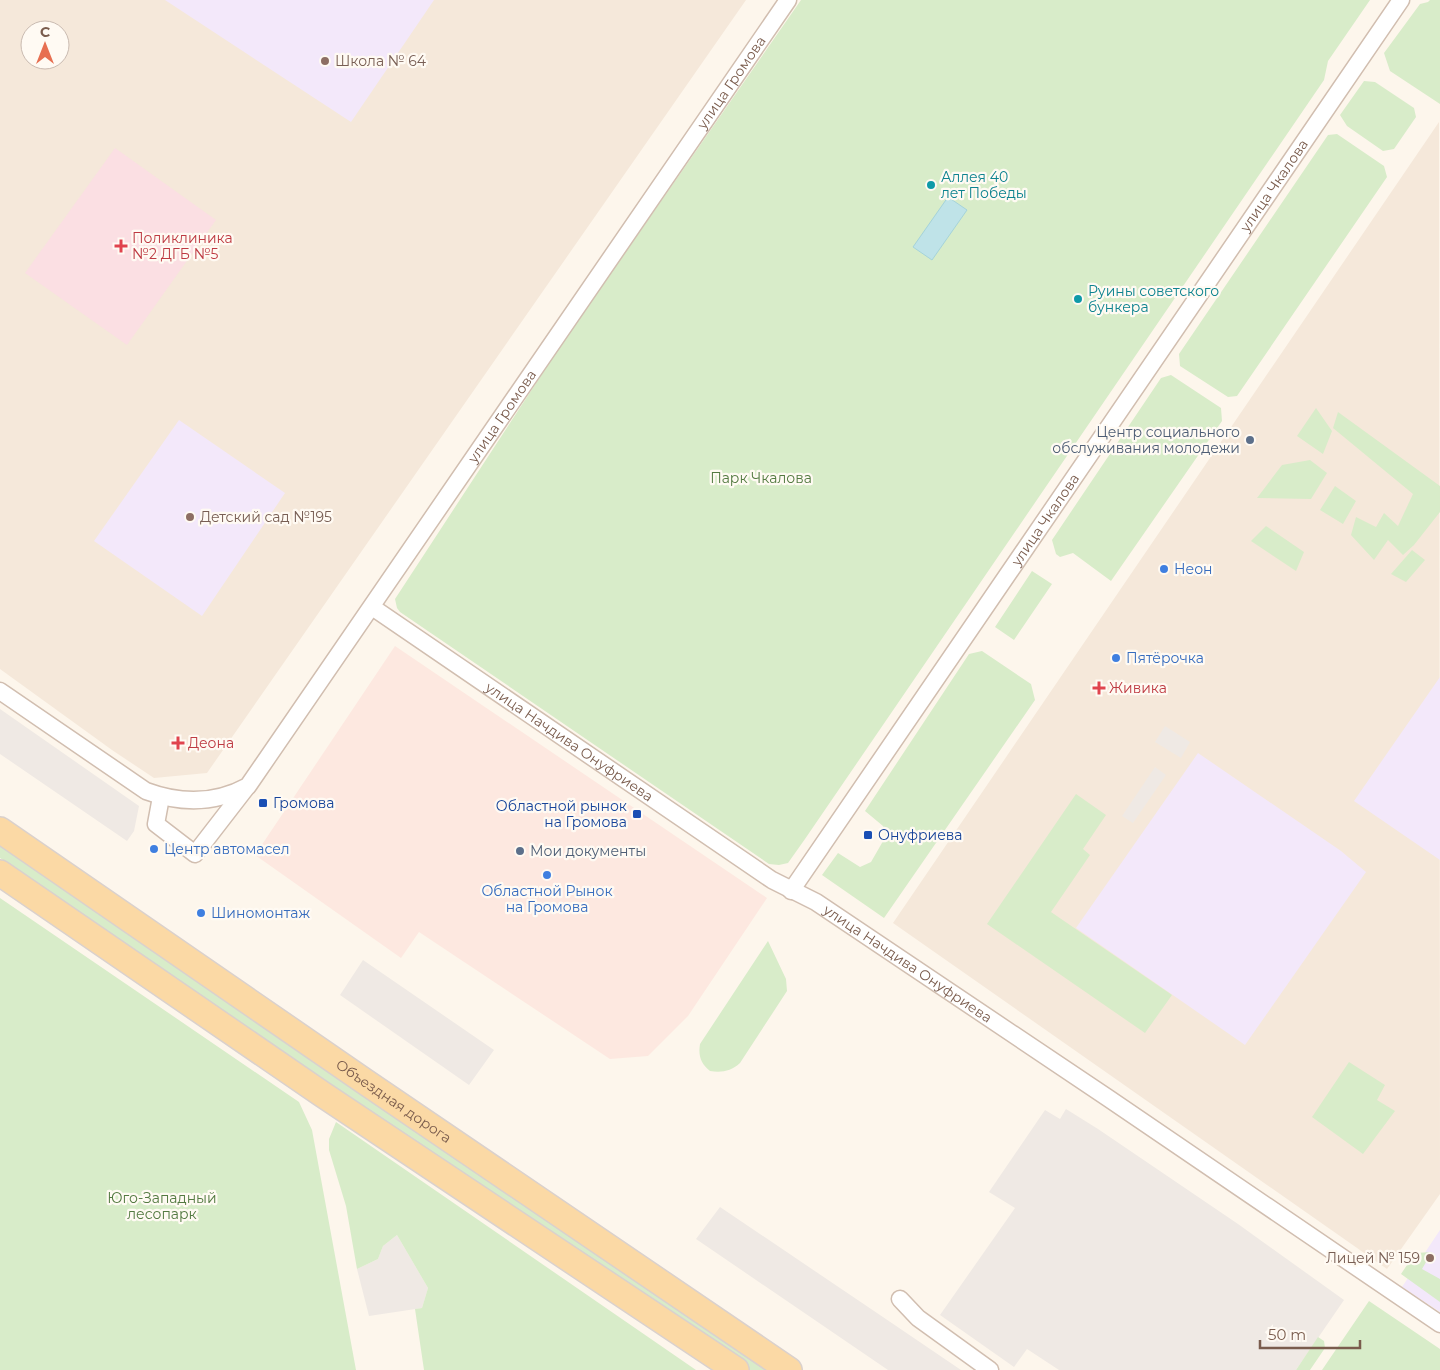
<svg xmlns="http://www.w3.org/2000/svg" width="1440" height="1370" viewBox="0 0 1440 1370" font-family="Montserrat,sans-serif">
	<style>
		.residential { fill: #f5e8da; fill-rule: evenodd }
		.commercial { fill: #fde8e0 }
		.industrial { fill: #efe9e4 }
		.education { fill: #f3e8fa }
		.medical { fill: #fbdfe3 }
		.green { fill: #d8ecc9 }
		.water { fill: #bfe3e8; stroke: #a5d3da }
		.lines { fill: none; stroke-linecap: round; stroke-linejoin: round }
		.street-casing { stroke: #d1beb0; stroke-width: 19 }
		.primary-casing { stroke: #dad1cd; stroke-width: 28 }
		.street { stroke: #fff; stroke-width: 16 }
		.primary { stroke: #fbd9a5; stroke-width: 25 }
		.education-dot { fill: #8d6e63; stroke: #fffaf3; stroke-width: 2 }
		.culture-dot { fill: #0f9aa8; stroke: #fffaf3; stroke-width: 2 }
		.health-dot { fill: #e0444e; stroke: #fffaf3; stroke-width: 2 }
		.service-dot { fill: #5c6f8a; stroke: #fffaf3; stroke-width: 2 }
		.shop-dot { fill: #3f7fe0; stroke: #fffaf3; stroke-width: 2 }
		.transit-dot { fill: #1a4fb4; stroke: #fffaf3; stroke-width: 2 }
		.labels { text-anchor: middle; stroke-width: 4.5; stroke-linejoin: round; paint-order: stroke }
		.education-label { font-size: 14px; fill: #785e54; stroke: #fffaf3; text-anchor: start }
		.street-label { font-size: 14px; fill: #7a5c4d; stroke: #fffaf3 }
		.culture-label { font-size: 14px; fill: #0d838f; stroke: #fffaf3; text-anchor: start }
		.health-label { font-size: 14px; fill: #be3a42; stroke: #fffaf3; text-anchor: start }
		.service-label { font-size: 14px; fill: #4e5e75; stroke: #fffaf3; text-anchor: end }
		.park-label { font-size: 14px; fill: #537a41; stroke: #fffaf3 }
		.shop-label { font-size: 14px; fill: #366cbe; stroke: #fffaf3; text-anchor: start }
		.transit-label { font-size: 14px; fill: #164399; stroke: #fffaf3; text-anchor: start }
	</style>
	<rect width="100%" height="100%" fill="#fdf6ec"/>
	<!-- residential -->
	<path class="residential" d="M 0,0 L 746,0 L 207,773 L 154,778 L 112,750 L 0,669 ZM 30,30 L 60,30 L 60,60 L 30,60 Z
		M 1439,122 L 1440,1194 L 1387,1269 L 893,923 Z"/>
	<!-- commercial -->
	<path class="commercial" d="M 395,646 L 767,898 L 688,1016 L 648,1056 L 610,1059 L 419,932 L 401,958 L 255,855 Z"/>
	<!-- industrial -->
	<path class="industrial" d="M 0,709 L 139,806 L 134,831 L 127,841 L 0,754 Z
		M 1165,726 L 1190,742 L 1181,758 L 1155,742 Z
		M 1155,767 L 1166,775 L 1133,823 L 1122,816 Z
		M 363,960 L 494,1050 L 469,1085 L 340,995 Z
		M 1066,1109 L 1098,1129 L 1238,1224 L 1344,1300 L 1296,1370 L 1059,1370 L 1027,1349 L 1014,1367 L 940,1315 L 1015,1208 L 989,1192 L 1045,1110 L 1060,1119 Z
		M 720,1207 L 877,1313 L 961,1370 L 888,1370 L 696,1239 Z
		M 397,1235 L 428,1288 L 422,1308 L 369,1316 L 357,1269 L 378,1259 L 383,1246 Z"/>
	<!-- education -->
	<path class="education" d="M 165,0 L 434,0 L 351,122 Z
		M 179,420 L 285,493 L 202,616 L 94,541 Z
		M 1440,677 L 1440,860 L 1354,801 Z
		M 1198,753 L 1341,851 L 1366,872 L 1245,1045 L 1076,928 Z
		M 1440,1230 L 1440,1312 L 1402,1287 Z"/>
	<!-- medical -->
	<path class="medical" d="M 115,148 L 216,220 L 127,345 L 25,273 Z"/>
	<!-- green -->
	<path class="green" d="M 801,0 L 1370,0 L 1328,61 L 1324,80 L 805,839 L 788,863 L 779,865 L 769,864 L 400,612 L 397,608 L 395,599 L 561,345 Z
		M 1430,0 L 1440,0 L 1440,104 L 1390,71 L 1384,53 L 1420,4 L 1428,2 Z
		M 1364,81 L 1375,82 L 1414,108 L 1416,117 L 1394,149 L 1383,151 L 1347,126 L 1340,115 Z
		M 1337,134 L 1384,166 L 1387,177 L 1237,396 L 1228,397 L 1180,366 L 1179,354 L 1328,135 Z
		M 1171,375 L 1221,408 L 1222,421 L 1111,581 L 1073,553 L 1060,557 L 1056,554 L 1052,540 L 1161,378 Z
		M 1316,408 L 1332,431 L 1323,454 L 1297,436 Z
		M 1338,412 L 1440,486 L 1440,512 L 1414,545 L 1403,555 L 1388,540 L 1374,560 L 1351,535 L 1356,517 L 1376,527 L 1384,513 L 1398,526 L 1413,494 L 1333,428 Z
		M 1310,460 L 1327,473 L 1311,499 L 1257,498 L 1282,465 Z
		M 1335,486 L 1356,501 L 1343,524 L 1320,510 Z
		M 1266,526 L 1304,552 L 1296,571 L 1251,541 Z
		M 1412,550 L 1425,560 L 1406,582 L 1391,574 Z
		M 1032,571 L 1052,584 L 1014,640 L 995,627 Z
		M 982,651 L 1031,684 L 1035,700 L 884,918 L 822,875 L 838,853 L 860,867 L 871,862 L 886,836 L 883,826 L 865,811 L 969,654 Z
		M 1076,794 L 1106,815 L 1083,849 L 1090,855 L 1051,912 L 1172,995 L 1145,1033 L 987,924 Z
		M 0,840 L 769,1370 L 745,1370 L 118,938 L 0,858 Z
		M 0,898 L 299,1102 L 312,1130 L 356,1370 L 0,1370 Z
		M 768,941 L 786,979 L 787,991 L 740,1063 C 731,1071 722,1073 710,1071 C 701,1064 698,1056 700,1044 Z
		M 1349,1062 L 1385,1085 L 1377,1100 L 1395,1111 L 1363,1154 L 1312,1117 Z
		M 336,1122 L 696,1370 L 424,1370 L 415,1309 L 422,1308 L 428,1288 L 397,1235 L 383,1246 L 378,1259 L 357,1269 L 346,1206 L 329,1150 L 329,1139 Z
		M 1432,1252 L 1422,1269 L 1440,1279 L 1440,1302 L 1401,1274 L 1415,1253 Z
		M 1369,1301 L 1440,1349 L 1440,1370 L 1322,1370 Z
		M 1318,1337 L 1324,1341 L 1325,1348 L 1310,1370 L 1296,1370 Z"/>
	<!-- water -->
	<path class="water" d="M 948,197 L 967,210 L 932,260 L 913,247 Z"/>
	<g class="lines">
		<defs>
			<g id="street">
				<path id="s1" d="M 372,607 L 772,880 L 816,902 L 1108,1098 L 1440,1324"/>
				<path id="s2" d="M 0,691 L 146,791 C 181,804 215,804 248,786 L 788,0"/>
				<path d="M 161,797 L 156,824 L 195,854 L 246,788"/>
				<path id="s3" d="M 791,891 L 1401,0"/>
				<path d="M 900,1299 L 918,1318 L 990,1370"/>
			</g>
			<g id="primary">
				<path id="s4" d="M 0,830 L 364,1081 L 789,1370"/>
				<path d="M 0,873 L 322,1094 L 736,1370"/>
			</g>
		</defs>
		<!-- street casing -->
		<use href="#street" class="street-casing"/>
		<!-- primary casing -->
		<use href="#primary" class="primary-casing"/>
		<!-- street -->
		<use href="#street" class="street"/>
		<!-- primary -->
		<use href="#primary" class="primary"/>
	</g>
	<!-- markers -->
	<g class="education-dot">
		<circle cx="325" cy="61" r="5"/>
		<circle cx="190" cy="517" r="5"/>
		<circle cx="1430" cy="1258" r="5"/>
	</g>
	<g class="culture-dot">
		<circle cx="931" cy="185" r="5"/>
		<circle cx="1078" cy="299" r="5"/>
	</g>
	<g class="health-dot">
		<path d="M118.5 238.5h5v5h5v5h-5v5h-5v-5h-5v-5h5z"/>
		<path d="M1096.5 680.5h5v5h5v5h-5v5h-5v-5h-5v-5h5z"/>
		<path d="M175.5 735.5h5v5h5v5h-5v5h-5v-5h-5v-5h5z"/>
	</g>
	<g class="service-dot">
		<circle cx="1250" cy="440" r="5"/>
		<circle cx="520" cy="851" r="5"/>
	</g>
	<g class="shop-dot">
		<circle cx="1164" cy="569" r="5"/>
		<circle cx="1116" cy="658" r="5"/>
		<circle cx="154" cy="849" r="5"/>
		<circle cx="547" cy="875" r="5"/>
		<circle cx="201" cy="913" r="5"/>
	</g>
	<g class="transit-dot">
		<rect x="258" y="798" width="10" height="10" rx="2.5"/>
		<rect x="632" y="809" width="10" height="10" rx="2.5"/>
		<rect x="863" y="830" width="10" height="10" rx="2.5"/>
	</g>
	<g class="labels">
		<!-- education labels -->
		<g class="education-label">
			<text x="335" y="66">Школа № 64</text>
			<text x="200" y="522">Детский сад №195</text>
			<text x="1420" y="1263" text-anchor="end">Лицей № 159</text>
		</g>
		<!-- street labels -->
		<g class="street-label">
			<text dy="5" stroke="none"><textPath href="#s2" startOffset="1136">улица Громова</textPath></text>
			<text dy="5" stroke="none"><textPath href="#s3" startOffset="855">улица Чкалова</textPath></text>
			<text dy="5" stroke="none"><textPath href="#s2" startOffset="731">улица Громова</textPath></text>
			<text dy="5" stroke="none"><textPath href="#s3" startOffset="450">улица Чкалова</textPath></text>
			<text dy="5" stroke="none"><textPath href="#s1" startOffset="239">улица Начдива Онуфриева</textPath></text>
			<text dy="5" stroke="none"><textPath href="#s1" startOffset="644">улица Начдива Онуфриева</textPath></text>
			<text dy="5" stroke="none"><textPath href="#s4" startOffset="478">Объездная дорога</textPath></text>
		</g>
		<!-- culture labels -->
		<g class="culture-label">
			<text x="941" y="182">Аллея 40<tspan x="941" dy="16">лет Победы</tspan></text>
			<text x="1088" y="296">Руины советского<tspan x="1088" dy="16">бункера</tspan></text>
		</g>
		<!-- health labels -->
		<g class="health-label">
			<text x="132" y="243">Поликлиника<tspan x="132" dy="16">№2 ДГБ №5</tspan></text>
			<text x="1109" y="693">Живика</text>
			<text x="188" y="748">Деона</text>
		</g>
		<!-- service labels -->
		<g class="service-label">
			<text x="1240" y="437">Центр социального<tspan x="1240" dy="16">обслуживания молодежи</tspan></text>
			<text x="530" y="856" text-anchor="start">Мои документы</text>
		</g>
		<!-- park labels -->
		<g class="park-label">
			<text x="761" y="483">Парк Чкалова</text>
			<text x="162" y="1203">Юго-Западный<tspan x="162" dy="16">лесопарк</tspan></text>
		</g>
		<!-- shop labels -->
		<g class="shop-label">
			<text x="1174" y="574">Неон</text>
			<text x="1126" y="663">Пятёрочка</text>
			<text x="164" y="854">Центр автомасел</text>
			<text x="547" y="896" text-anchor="middle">Областной Рынок<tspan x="547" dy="16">на Громова</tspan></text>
			<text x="211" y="918">Шиномонтаж</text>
		</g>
		<!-- transit labels -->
		<g class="transit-label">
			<text x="273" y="808">Громова</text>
			<text x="627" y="811" text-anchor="end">Областной рынок<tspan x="627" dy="16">на Громова</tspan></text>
			<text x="878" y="840">Онуфриева</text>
		</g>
	</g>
	<!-- north arrow -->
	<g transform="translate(45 45)"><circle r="24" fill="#fffaf3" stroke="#cabbb1"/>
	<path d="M0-4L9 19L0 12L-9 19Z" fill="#e76f51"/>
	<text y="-8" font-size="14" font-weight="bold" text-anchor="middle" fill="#7a5c4d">С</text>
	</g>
	<!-- scale -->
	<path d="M1260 1340v8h100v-8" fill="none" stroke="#7a5c4d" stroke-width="2.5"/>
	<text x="1268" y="1340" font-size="15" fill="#7a5c4d" stroke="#fffaf3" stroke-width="4" paint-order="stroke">50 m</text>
</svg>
